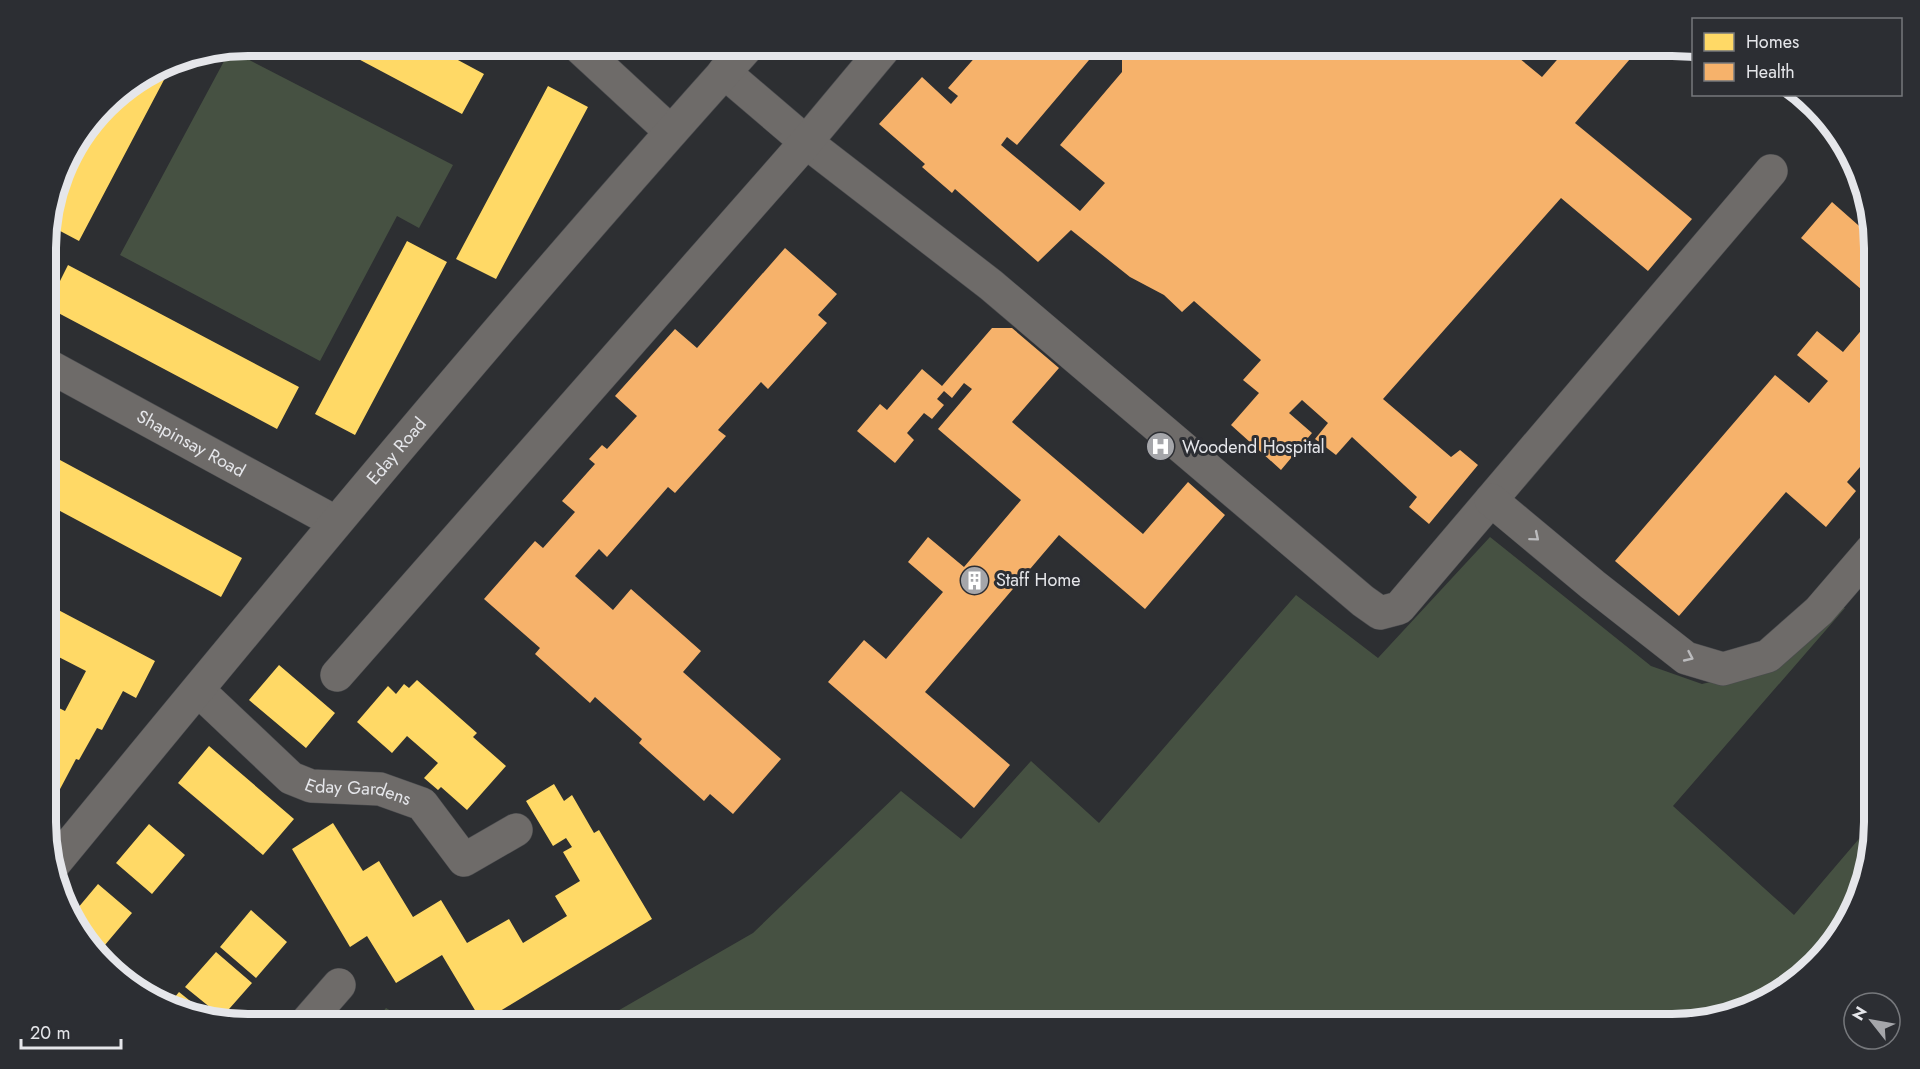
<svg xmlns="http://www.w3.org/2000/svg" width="1920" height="1069" viewBox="0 0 1920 1069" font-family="Jost,sans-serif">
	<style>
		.green { fill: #465142 }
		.homes { fill: #ffd966 }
		.health { fill: #f6b26b }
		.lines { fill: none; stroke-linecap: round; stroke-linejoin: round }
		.stream { stroke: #0f1c2d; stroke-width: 10 }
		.minor-casing { stroke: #4b4c4f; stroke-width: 34 }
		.minor { stroke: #6e6b69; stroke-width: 33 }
		.oneway { stroke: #bbbbbd }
		.labels { text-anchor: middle; stroke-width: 6; stroke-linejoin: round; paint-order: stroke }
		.street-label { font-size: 18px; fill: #e5e6ea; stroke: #2c2e33 }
		.poi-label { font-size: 18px; fill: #e5e6ea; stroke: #2c2e33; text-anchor: start }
		.rim { fill: none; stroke: #e5e6ea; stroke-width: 8 }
	</style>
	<rect width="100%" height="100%" fill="#2d2f32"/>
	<!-- green -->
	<path class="green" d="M 230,50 L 453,165 L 419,228 L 397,216 L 320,361 L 120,255 Z
		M 1490,537 L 1651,666 L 1702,684 L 1761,670 L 1830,607 L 1845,608 L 1673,806 L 1794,915 L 1875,820 L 1875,835 L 1848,923 L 1785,990 L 1686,1024 L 595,1024 L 753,933 L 901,791 L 961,839 L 1031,761 L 1099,823 L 1296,595 L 1378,658 Z
		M 386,1008 L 413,1024 L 373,1024 Z"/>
	<!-- homes -->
	<path class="homes" d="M 332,45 L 430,45 L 484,74 L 462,114 Z
		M 175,59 L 79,241 L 47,224 L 64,170 L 84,134 L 114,95 Z
		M 548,86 L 588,107 L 496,279 L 456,259 Z
		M 407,241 L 447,262 L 355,435 L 315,414 Z
		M 68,265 L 299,387 L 277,429 L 47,307 Z
		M 47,453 L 242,558 L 221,597 L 47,504 Z
		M 47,604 L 155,661 L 136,698 L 123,691 L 102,730 L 97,728 L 79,760 L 76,759 L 59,791 L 55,789 L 47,806 L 47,731 L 59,708 L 65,711 L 86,671 L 47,651 Z
		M 279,665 L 335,713 L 306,748 L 249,700 Z
		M 417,680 L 477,733 L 473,737 L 506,766 L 467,810 L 441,787 L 438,790 L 424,778 L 438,763 L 407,736 L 392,753 L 357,722 L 388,686 L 396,694 L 404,684 L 409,688 Z
		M 209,746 L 294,819 L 263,855 L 178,783 Z
		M 554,784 L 564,801 L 572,795 L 594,833 L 599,830 L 652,919 L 482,1022 L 442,955 L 396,983 L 367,936 L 350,947 L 292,849 L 333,823 L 363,871 L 379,861 L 413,917 L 441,900 L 467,943 L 509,919 L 523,943 L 567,916 L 555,896 L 580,881 L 563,852 L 572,847 L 566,838 L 553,846 L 526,801 Z
		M 149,824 L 185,855 L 152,894 L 116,863 Z
		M 98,884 L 132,913 L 99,952 L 79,934 L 72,915 Z
		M 251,910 L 287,942 L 256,978 L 220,947 Z
		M 216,952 L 252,983 L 222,1017 L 185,987 Z
		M 179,992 L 204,1012 L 170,1003 Z"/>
	<!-- health -->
	<path class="health" d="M 986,45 L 1071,45 L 1089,60 L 1017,145 L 1007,137 L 1001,145 L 1080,211 L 1105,183 L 1060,145 L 1122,72 L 1122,45 L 1257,45 L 1254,57 L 1264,45 L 1503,45 L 1542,77 L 1570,45 L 1584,45 L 1601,56 L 1612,45 L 1642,45 L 1575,123 L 1692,219 L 1648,271 L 1561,198 L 1383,399 L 1451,457 L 1460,450 L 1478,465 L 1429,524 L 1409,507 L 1417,497 L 1352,437 L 1336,455 L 1315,439 L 1328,423 L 1302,400 L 1289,413 L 1312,433 L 1281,470 L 1231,425 L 1259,393 L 1243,380 L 1261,360 L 1194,301 L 1182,312 L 1164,295 L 1130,277 L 1071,230 L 1038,262 L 955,189 L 952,193 L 922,167 L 925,164 L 879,124 L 922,77 L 951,104 L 958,96 L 948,88 Z
		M 1832,202 L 1875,240 L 1875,301 L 1801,238 Z
		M 785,248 L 837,294 L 818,315 L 827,323 L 768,389 L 761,382 L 718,430 L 726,436 L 675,493 L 668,487 L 607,557 L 599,549 L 575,576 L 613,610 L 631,589 L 701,651 L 683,672 L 781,759 L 733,814 L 710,794 L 704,801 L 639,743 L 642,739 L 595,697 L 590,703 L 535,654 L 540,648 L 484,599 L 535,541 L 543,548 L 575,512 L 562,501 L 595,464 L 589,459 L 602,445 L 607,449 L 637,416 L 615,396 L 675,329 L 697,348 Z
		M 1875,314 L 1875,430 L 1864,444 L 1873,452 L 1847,482 L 1856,491 L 1826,527 L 1786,492 L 1679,616 L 1615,561 L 1775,375 L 1809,403 L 1828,381 L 1797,355 L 1817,331 L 1843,352 Z
		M 992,328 L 1012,328 L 1059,368 L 1012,422 L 1143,534 L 1188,482 L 1225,515 L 1145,609 L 1059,535 L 925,692 L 1010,765 L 974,808 L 828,682 L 864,640 L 886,659 L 943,592 L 908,562 L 928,537 L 964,567 L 1021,500 L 938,429 L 972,389 L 964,383 L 952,398 L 944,391 L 937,399 L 944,405 L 932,419 L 924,413 L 907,433 L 914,440 L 895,463 L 857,431 L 880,404 L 887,410 L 922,369 L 942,386 Z"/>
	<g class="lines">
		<!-- stream -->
		<path class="stream" d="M 1637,1024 L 1709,1016"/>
		<defs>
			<g id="minor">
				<path d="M 577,45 L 670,131"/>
				<path d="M 724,72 L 806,142 L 991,285 L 1363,601 L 1380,613 L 1399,608 L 1771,171"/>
				<path id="s1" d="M 47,365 L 335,522"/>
				<path d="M 1491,500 L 1593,585 L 1686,658 L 1723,669 L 1768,656 L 1819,611 L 1875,546"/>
				<path d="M 337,675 L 806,142 L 887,45"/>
				<path id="s2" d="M 199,691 L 291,778 L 311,786 L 380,789 L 422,804 L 464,860 L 516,830"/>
				<path id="s3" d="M 53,865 C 281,588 509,311 749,45"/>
				<path d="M 305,1024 L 339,985"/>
			</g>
		</defs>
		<!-- minor casing -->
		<use href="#minor" class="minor-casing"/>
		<!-- minor -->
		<use href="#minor" class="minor"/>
	</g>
	<!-- one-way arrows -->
	<defs><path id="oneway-chevron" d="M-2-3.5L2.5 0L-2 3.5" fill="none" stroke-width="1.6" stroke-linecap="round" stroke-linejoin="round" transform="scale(1.5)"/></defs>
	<g class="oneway">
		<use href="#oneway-chevron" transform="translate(1535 537) rotate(40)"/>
		<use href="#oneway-chevron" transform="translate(1689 657) rotate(25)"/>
	</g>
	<!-- icons -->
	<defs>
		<symbol id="hospital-disc" viewBox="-11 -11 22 22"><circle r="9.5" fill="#a5a6aa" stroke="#2c2e33"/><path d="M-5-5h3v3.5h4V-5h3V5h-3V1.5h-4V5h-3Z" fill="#fff"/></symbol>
		<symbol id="building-disc" viewBox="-11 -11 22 22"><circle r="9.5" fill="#a5a6aa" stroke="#2c2e33"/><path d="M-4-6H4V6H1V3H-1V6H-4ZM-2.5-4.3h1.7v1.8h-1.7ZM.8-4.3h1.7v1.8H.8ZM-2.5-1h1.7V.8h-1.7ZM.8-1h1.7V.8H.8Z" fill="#fff"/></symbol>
	</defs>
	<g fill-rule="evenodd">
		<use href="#hospital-disc" x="1144" y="430" width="33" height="33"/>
		<use href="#building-disc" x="958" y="564" width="33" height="33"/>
	</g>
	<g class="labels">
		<!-- street labels -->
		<g class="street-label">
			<text dy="6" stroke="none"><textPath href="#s1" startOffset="164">Shapinsay Road</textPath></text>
			<text dy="6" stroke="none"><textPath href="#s3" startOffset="538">Eday Road</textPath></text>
			<text dy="6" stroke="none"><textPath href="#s2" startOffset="196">Eday Gardens</textPath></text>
		</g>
		<!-- poi labels -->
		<g class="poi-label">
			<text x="1182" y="453">Woodend Hospital</text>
			<text x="996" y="586">Staff Home</text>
		</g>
	</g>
	<!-- crop -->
	<path d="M0 0H1920V1069H0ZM248 56H1672A192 192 0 0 1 1864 248V822A192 192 0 0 1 1672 1014H248A192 192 0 0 1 56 822V248A192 192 0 0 1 248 56Z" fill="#2c2e33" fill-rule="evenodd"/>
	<path class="rim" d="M248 56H1672A192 192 0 0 1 1864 248V822A192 192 0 0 1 1672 1014H248A192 192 0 0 1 56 822V248A192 192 0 0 1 248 56Z"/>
	<!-- legend -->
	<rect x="1692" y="18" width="210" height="78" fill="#2c2e33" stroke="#76787c" stroke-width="1.5"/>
	<rect x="1704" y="33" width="30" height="18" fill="#ffd966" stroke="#76787c" stroke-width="1.5"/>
	<text x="1746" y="48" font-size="18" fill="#e5e6ea">Homes</text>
	<rect x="1704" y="63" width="30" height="18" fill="#f6b26b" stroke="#76787c" stroke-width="1.5"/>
	<text x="1746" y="78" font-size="18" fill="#e5e6ea">Health</text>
	<!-- north arrow -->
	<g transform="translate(1872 1021) rotate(301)"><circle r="28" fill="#2c2e33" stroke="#76787c" stroke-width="1.5"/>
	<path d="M0-4.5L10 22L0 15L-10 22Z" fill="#a5a6aa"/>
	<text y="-9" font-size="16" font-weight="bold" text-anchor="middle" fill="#e5e6ea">N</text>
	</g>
	<!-- scale -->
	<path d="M21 1039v9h100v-9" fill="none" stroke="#e5e6ea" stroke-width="3"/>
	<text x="30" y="1039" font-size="18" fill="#e5e6ea" stroke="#2c2e33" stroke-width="4.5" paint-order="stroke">20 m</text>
</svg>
